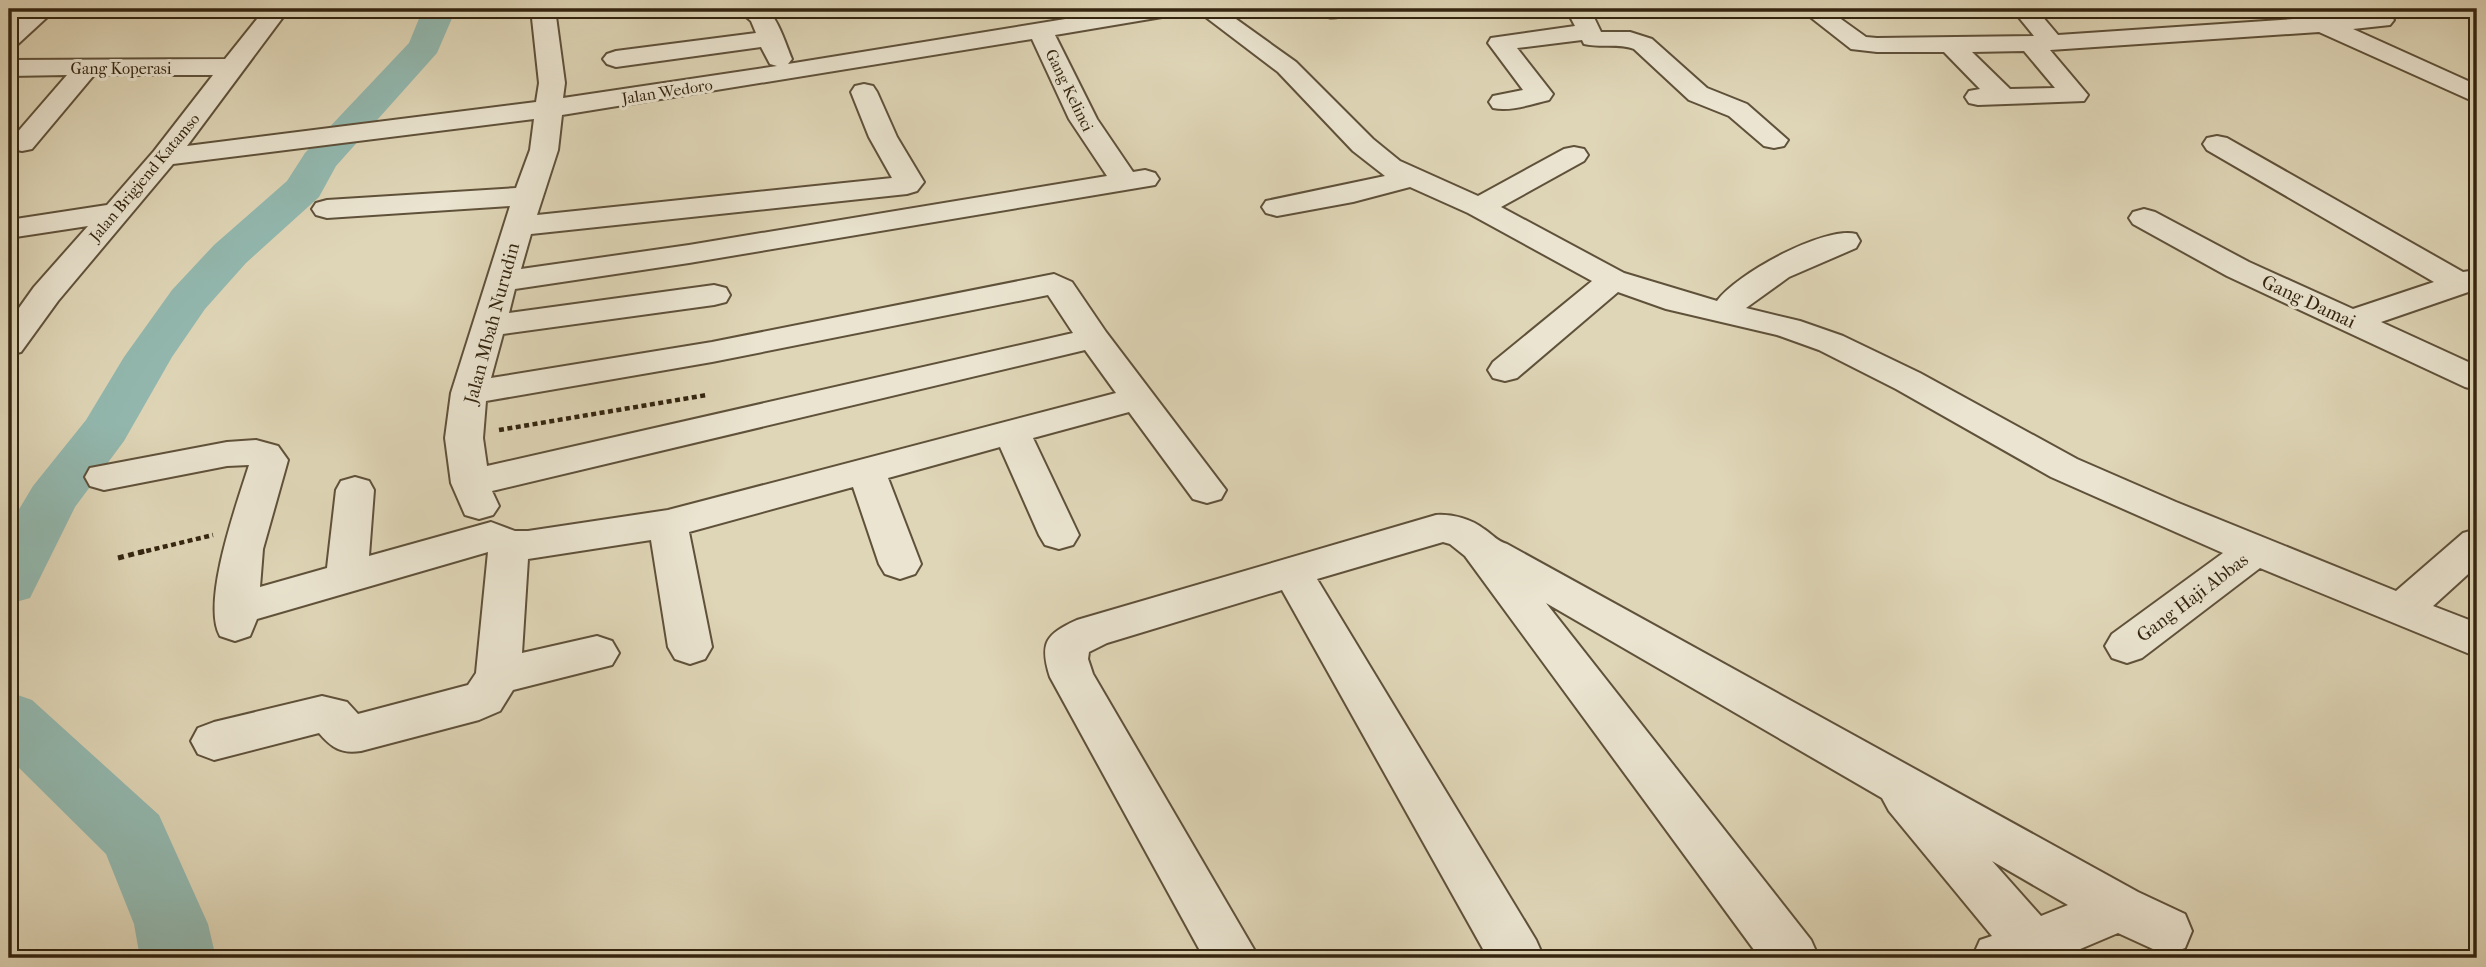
<svg xmlns="http://www.w3.org/2000/svg" width="2486" height="967" viewBox="0 0 2486 967" font-family="'IM FELL French Canon',serif">
	<style>
		.lines { fill: none; stroke-linecap: round; stroke-linejoin: round }
		.river { fill: #93b9b0; fill-rule: evenodd }
		.minor-casing { stroke: #5f513a; stroke-width: 4 }
		.path-far1 { stroke: #342510; stroke-width: 4.5; stroke-dasharray: 5 3.5; stroke-linecap: butt }
		.path { stroke: #342510; stroke-width: 5; stroke-dasharray: 6 4.5; stroke-linecap: butt }
		.minor { fill: #eae4d0; fill-rule: evenodd }
		.labels { text-anchor: middle; stroke-width: 6; stroke-linejoin: round; paint-order: stroke }
		.far-street-label { font-size: 16px; fill: #342510; stroke: #eae4d0 }
		.street-label { font-size: 19px; fill: #342510; stroke: #eae4d0 }
	</style>
	<rect width="100%" height="100%" fill="#dfd6b7"/>
	<filter id="stains"><feTurbulence type="fractalNoise" baseFrequency=".00286" numOctaves="4"/><feColorMatrix values="0 0 0 0 .2 0 0 0 0 .09 0 0 0 0 .02 0 0 0 .5 -.17"/></filter>
	<radialGradient id="worn" r=".72"><stop offset=".6" stop-color="#630" stop-opacity="0"/><stop offset="1" stop-color="#630" stop-opacity=".3"/></radialGradient>
	<g class="lines">
		<!-- river -->
		<path class="river" d="M 423,9 L 456,9 L 437,53 L 336,166 L 319,197 L 246,263 L 205,309 L 172,357 L 124,441 L 75,507 L 30,598 L 9,604 L 9,526 L 33,486 L 86,420 L 124,357 L 172,290 L 214,245 L 287,181 L 305,153 L 409,43 Z
			M 9,692 L 32,700 L 159,815 L 208,924 L 216,958 L 140,958 L 134,924 L 106,854 L 9,758 Z"/>
		<defs>
			<path id="minor" d="M 30,9 L 56,9 L 18,44 L 9,46 L 9,27 Z
				M 265,9 L 289,9 L 187,146 L 536,102 L 539,83 L 531,9 L 555,9 L 565,83 L 563,98 L 777,66 L 770,64 L 761,47 L 616,67 L 607,64 L 603,59 L 607,54 L 616,51 L 756,33 L 751,21 L 737,9 C 745,9 759,6 766,10 C 777,15 787,48 792,59 L 788,64 L 1127,9 L 1180,9 L 1176,14 L 1168,16 L 1055,35 L 1097,119 L 1133,172 L 1145,170 L 1155,173 L 1159,179 L 1155,185 L 689,263 L 515,289 L 509,313 L 714,285 L 726,288 L 730,295 L 726,302 L 714,305 L 503,334 L 491,378 L 712,342 L 1054,274 L 1072,282 L 1106,332 L 1226,490 L 1221,499 L 1207,503 L 1193,499 L 1129,412 L 1033,438 L 1079,535 L 1073,545 L 1059,549 L 1045,545 L 1039,535 L 1000,447 L 888,478 L 921,564 L 915,574 L 900,579 L 885,574 L 879,564 L 853,487 L 689,532 L 712,647 L 705,659 L 690,664 L 675,659 L 668,647 L 651,540 L 528,559 L 522,653 L 597,636 L 612,641 L 619,653 L 612,665 L 513,690 L 500,711 L 479,720 L 361,751 C 341,754 332,748 319,733 L 214,760 L 198,754 L 191,741 L 198,728 L 214,722 L 322,696 L 347,702 L 358,714 L 468,685 L 476,673 L 488,552 L 257,619 L 250,636 L 235,641 L 220,636 C 201,603 237,503 249,465 L 227,466 L 104,490 L 90,486 L 85,477 L 90,468 L 227,442 L 256,440 L 278,446 L 288,460 L 263,549 L 260,587 L 327,568 L 336,490 L 341,481 L 355,477 L 369,481 L 374,490 L 369,556 L 491,522 L 515,531 L 528,531 L 668,510 L 1116,393 L 1085,350 L 492,491 L 499,506 L 493,515 L 479,519 L 465,515 L 451,483 L 445,438 L 451,393 L 510,206 L 327,218 L 316,215 L 312,209 L 316,203 L 327,200 L 516,188 L 530,150 L 534,119 L 173,164 L 58,301 L 21,352 L 9,355 L 9,322 L 34,287 L 88,226 L 9,238 L 9,220 L 107,205 L 154,151 L 213,75 L 94,75 L 32,149 L 22,151 L 12,149 L 9,142 L 67,75 L 9,76 L 9,60 L 225,59 ZM 1032,39 L 1069,119 L 1107,176 L 689,245 L 521,269 L 531,234 L 907,194 L 917,191 L 924,182 L 897,137 L 877,92 L 873,86 L 864,84 L 855,86 L 851,92 L 869,137 L 892,178 L 537,215 L 558,150 L 562,115 ZM 1048,295 L 1073,333 L 487,466 L 483,438 L 486,401 L 712,362 Z
				M 1195,9 L 1222,9 L 1296,62 L 1373,139 L 1400,161 L 1478,196 L 1564,149 L 1574,147 L 1584,149 L 1588,155 L 1584,161 L 1501,207 L 1624,273 L 1717,301 C 1736,274 1824,226 1856,234 L 1860,241 L 1856,248 L 1789,277 L 1746,308 L 1800,321 L 1843,336 L 1920,373 L 2077,459 L 2176,502 L 2396,591 L 2463,533 L 2477,529 L 2477,566 L 2433,606 L 2477,623 L 2477,657 L 2260,568 L 2142,658 L 2127,663 L 2112,658 L 2105,646 L 2112,634 L 2223,553 L 2051,477 L 1896,389 L 1819,350 L 1777,335 L 1666,309 L 1618,292 L 1517,378 L 1505,381 L 1493,378 L 1488,370 L 1493,362 L 1592,281 L 1468,213 L 1410,187 L 1353,202 L 1277,216 L 1266,213 L 1262,207 L 1266,201 L 1385,176 L 1353,151 L 1278,72 Z
				M 1319,9 L 1343,9 L 1345,11 L 1341,16 C 1331,19 1325,18 1319,9 Z
				M 1566,9 L 1590,9 L 1601,32 L 1630,32 L 1652,39 L 1707,88 L 1747,104 L 1788,140 L 1784,146 L 1774,148 L 1764,146 L 1729,116 L 1689,100 L 1634,49 C 1619,43 1601,48 1584,44 L 1582,40 L 1517,48 L 1553,94 L 1549,100 C 1532,104 1510,112 1493,108 L 1489,102 L 1493,96 L 1523,90 L 1488,43 L 1491,38 L 1575,26 Z
				M 1800,9 L 1827,9 L 1866,37 L 1877,38 L 2034,36 L 2012,9 L 2036,9 L 2058,35 L 2382,13 L 2390,15 L 2394,20 L 2390,25 L 2353,29 L 2477,85 L 2477,103 L 2319,32 L 2050,50 L 2088,95 L 2084,101 L 1978,105 L 1969,103 L 1965,97 L 1969,91 L 1980,89 L 1944,52 L 1877,52 L 1851,49 ZM 2024,51 L 2055,88 L 2010,89 L 1972,52 Z
				M 2217,136 L 2227,138 L 2463,272 L 2477,270 L 2477,289 L 2381,322 L 2477,366 L 2477,390 L 2465,387 L 2227,276 L 2133,224 L 2129,218 L 2133,212 L 2144,209 L 2155,212 L 2249,262 L 2353,309 L 2434,282 L 2207,150 L 2203,144 L 2207,138 Z
				M 1436,515 C 1453,514 1471,519 1484,529 C 1493,535 1497,541 1507,544 L 2138,892 L 2185,914 L 2192,931 L 2185,948 L 2166,955 L 2118,933 L 2059,958 L 1972,958 L 1980,940 L 1992,936 L 1889,811 L 1882,798 L 1546,603 L 1811,940 L 1819,958 L 1760,958 L 1465,556 L 1450,544 L 1443,542 L 1317,579 L 1536,940 L 1544,958 L 1488,958 L 1282,590 L 1107,643 L 1089,652 L 1088,659 L 1093,674 L 1259,958 L 1204,958 L 1050,677 C 1039,643 1046,634 1077,620 ZM 1992,861 L 2068,905 L 2041,916 Z"/>
		</defs>
		<!-- minor casing -->
		<use href="#minor" class="minor-casing"/>
		<!-- path-far1 -->
		<path class="path-far1" d="M 499,430 L 707,395
			M 138,553 L 213,535"/>
		<!-- path -->
		<path class="path" d="M 118,558 L 145,551"/>
		<!-- minor -->
		<use href="#minor" class="minor"/>
	</g>
	<g class="labels">
		<!-- far-street labels -->
		<g class="far-street-label">
			<text x="121" y="74">Gang Koperasi</text>
			<text transform="translate(1070 90) rotate(64)" y="6">Gang Kelinci</text>
			<text transform="translate(667 91) rotate(-9)" y="6">Jalan Wedoro</text>
			<text transform="translate(144 177) rotate(-50)" y="6">Jalan Brigjend Katamso</text>
		</g>
		<!-- street labels -->
		<g class="street-label">
			<text transform="translate(2309 301) rotate(25)" y="7">Gang Damai</text>
			<text transform="translate(491 323) rotate(-75)" y="7">Jalan Mbah Nurudin</text>
			<text transform="translate(2192 597) rotate(-37)" y="7">Gang Haji Abbas</text>
		</g>
	</g>
	<!-- margin -->
	<rect width="2486" height="967" fill="none" stroke="#dfd6b7" stroke-width="35"/>
	<rect x="10" y="10" width="2465" height="946" fill="none" stroke="#342510" stroke-width="3.5"/>
	<rect x="18" y="18" width="2451" height="932" fill="none" stroke="#342510" stroke-width="2"/>
	<rect width="100%" height="100%" filter="url(#stains)"/>
	<rect width="100%" height="100%" fill="url(#worn)"/>
</svg>
